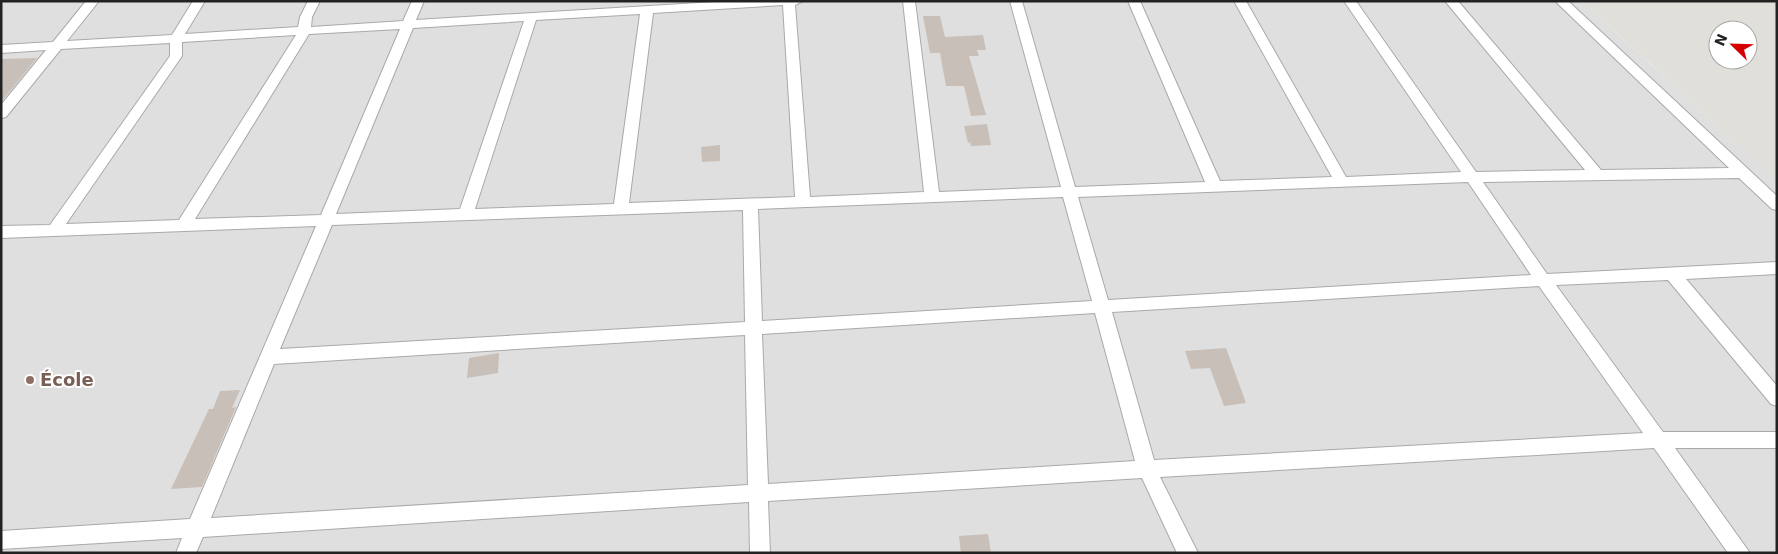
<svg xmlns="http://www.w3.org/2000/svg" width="1778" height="554" viewBox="0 0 1778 554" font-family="'DejaVu Sans',sans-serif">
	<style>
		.residential { fill: #e0dfdf }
		.airport { fill: #e1dfda; fill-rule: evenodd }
		.building { fill: #c7bfb8 }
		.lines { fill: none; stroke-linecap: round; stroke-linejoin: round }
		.street-casing { stroke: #a9a9a9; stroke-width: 2 }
		.street { fill: #fff; fill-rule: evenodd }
		.education-dot { fill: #8d6e63; stroke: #fff; stroke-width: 2 }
		.labels { text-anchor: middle; stroke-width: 4; stroke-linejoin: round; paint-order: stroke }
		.education-label { font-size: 18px; font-weight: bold; fill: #785e54; stroke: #fff; text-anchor: start }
	</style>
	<rect width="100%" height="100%" fill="#f2efe9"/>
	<!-- residential -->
	<path class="residential" d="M 1,1 L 1582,1 L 1777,180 L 1777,553 L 1,553 Z"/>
	<!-- airport -->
	<path class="airport" d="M 1582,1 L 1777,1 L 1777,181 L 1649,62 ZM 1718,30 L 1748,30 L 1748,60 L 1718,60 Z"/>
	<!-- building -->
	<path class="building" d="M 923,16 L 940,16 L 945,37 L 983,35 L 986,50 L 977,50 L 979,56 L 969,56 L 986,115 L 971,116 L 964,86 L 946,86 L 940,53 L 930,53 Z
		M 37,58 L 1,102 L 1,59 Z
		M 987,124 L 991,145 L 971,146 L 970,142 L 968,143 L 964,126 Z
		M 720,145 L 720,161 L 702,162 L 701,147 Z
		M 1226,348 L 1246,403 L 1224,406 L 1210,368 L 1191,369 L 1185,351 Z
		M 499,353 L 498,373 L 467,378 L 469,358 Z
		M 240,390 L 232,408 L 236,407 L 202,487 L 171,489 L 209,409 L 213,409 L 220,391 Z
		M 988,534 L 991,553 L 961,553 L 959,536 Z"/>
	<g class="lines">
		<defs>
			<path id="street" d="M 86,1 L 99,1 L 67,41 L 172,35 L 193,1 L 205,1 L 185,34 L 298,27 L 300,17 L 308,1 L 320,1 L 312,17 L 311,27 L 403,21 L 412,1 L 424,1 L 416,20 L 732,1 L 803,1 L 795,5 L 810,197 L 924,192 L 903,1 L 915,1 L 939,192 L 1061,187 L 1010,1 L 1022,1 L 1075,187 L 1205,182 L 1128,1 L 1140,1 L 1220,181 L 1332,177 L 1234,1 L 1246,1 L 1346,177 L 1461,172 L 1344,1 L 1356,1 L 1476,172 L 1585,170 L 1445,1 L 1458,1 L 1601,170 L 1729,168 L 1555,1 L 1568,1 L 1777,196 L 1777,210 L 1772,209 L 1739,178 L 1483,182 L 1547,274 L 1777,262 L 1777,274 L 1686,279 L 1777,386 L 1777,406 L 1771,404 L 1668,280 L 1556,285 L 1663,432 L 1777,432 L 1777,448 L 1675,448 L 1750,553 L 1728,553 L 1654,448 L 1160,477 L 1198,553 L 1177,553 L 1142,478 L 768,501 L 770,553 L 750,553 L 749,502 L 203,537 L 196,553 L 176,553 L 182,538 L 1,549 L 1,531 L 190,519 L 316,226 L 1,238 L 1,226 L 50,225 L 170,56 L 170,43 L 61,49 L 6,117 L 1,118 L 1,105 L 46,50 L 1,53 L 1,45 L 53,42 ZM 783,5 L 795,197 L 629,203 L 653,13 ZM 640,14 L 614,204 L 475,209 L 536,20 ZM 524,21 L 460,209 L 336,214 L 413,28 ZM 400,29 L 321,215 L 195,219 L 309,34 ZM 296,35 L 179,220 L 66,224 L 182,56 L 182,42 ZM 1468,182 L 1531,275 L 1108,300 L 1078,197 ZM 1063,197 L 1092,301 L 762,321 L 758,209 ZM 743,210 L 745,322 L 280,349 L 332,225 ZM 1539,286 L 1643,433 L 1154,460 L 1112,312 ZM 1095,313 L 1135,461 L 768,484 L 762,334 ZM 745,335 L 748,485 L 211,518 L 274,364 Z"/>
		</defs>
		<!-- street casing -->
		<use href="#street" class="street-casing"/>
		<!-- street -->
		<use href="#street" class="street"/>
	</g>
	<!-- markers -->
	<circle class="education-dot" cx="30" cy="380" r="5"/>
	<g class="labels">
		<!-- education labels -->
		<g class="education-label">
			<text x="40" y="386">École</text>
		</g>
	</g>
	<!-- border -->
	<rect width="1778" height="554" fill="none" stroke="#222222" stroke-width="5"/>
	<!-- north arrow -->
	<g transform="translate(1733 45) rotate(293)"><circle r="24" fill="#ffffff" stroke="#a7a7a7"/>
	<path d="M0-4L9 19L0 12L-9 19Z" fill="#d40000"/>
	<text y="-8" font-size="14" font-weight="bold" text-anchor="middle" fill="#222222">N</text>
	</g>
</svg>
